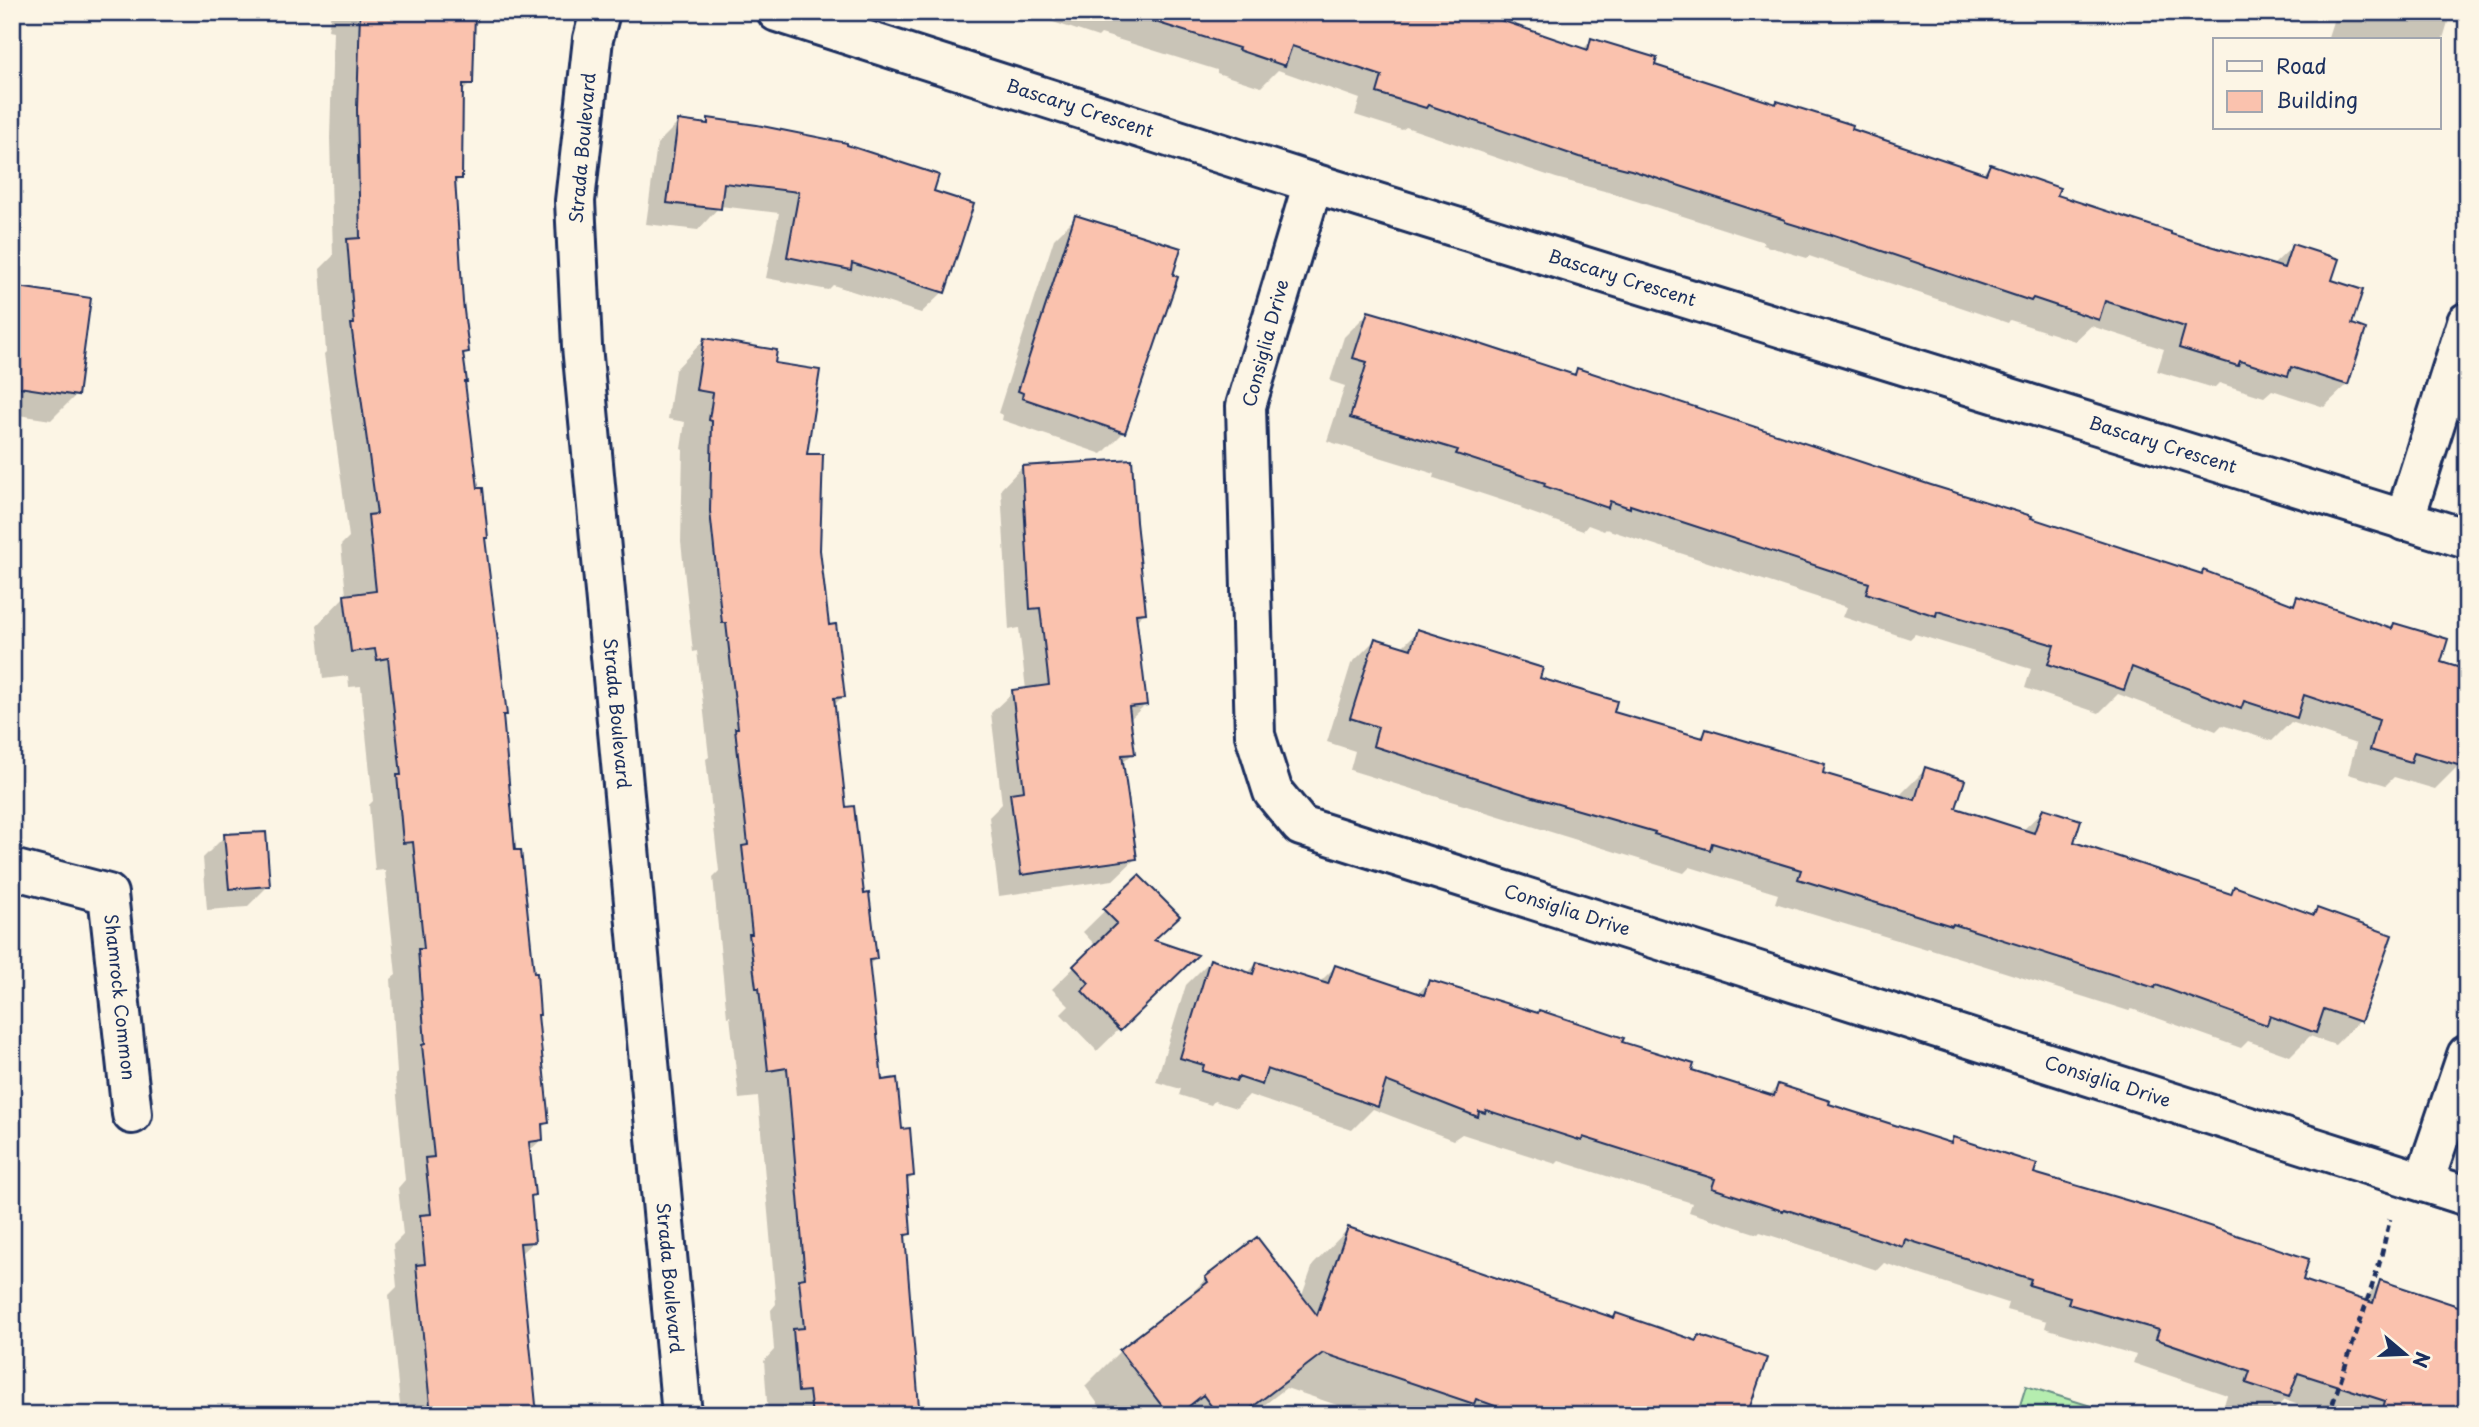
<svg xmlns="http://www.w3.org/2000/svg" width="2479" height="1427" viewBox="0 0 2479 1427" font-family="'Playpen Sans',sans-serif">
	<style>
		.green { fill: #b5edaf; stroke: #688e86; stroke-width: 2 }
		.shadow { fill: #0003 }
		.building { fill: #fac2ae; stroke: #1b2f5e; stroke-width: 2 }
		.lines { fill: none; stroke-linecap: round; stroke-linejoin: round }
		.street-casing { stroke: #1b2f5e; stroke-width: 44 }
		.path { stroke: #1b2f5e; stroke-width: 4.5; stroke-dasharray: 7 5; stroke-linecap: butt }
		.street { stroke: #fcf5e5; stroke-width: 38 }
		.labels { text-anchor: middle; stroke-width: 5; stroke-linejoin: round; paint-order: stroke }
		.street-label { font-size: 18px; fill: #1b2f5e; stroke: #fcf5e5 }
	</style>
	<rect width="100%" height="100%" fill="#fcf5e5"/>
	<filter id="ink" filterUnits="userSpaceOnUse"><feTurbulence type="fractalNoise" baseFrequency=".0143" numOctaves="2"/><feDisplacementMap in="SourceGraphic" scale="14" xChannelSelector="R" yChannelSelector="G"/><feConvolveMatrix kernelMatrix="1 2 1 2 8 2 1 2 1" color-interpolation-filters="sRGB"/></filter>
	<g filter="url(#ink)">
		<!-- green -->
		<path class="green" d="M 2026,1386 L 2120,1415 L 2017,1415 Z"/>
		<!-- shadow -->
		<path class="shadow" d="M 331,12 L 480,12 L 479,21 L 472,28 L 471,83 L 461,93 L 460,178 L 453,185 L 461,302 L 467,351 L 462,357 L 464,383 L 477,490 L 486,537 L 484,540 L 505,714 L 501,718 L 514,852 L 536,1016 L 547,1123 L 540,1129 L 541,1140 L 528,1152 L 533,1195 L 529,1198 L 534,1241 L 519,1255 L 536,1415 L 401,1415 L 389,1295 L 397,1287 L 393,1245 L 403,1235 L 398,1188 L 405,1180 L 395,1075 L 397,1073 L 391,979 L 396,975 L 385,870 L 375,871 L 369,805 L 373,801 L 361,686 L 349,687 L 348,676 L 323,679 L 317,625 L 346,595 L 341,545 L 349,537 L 324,354 L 326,352 L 320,269 L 333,256 L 330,138 L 333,31 L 328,30 Z
			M 1023,12 L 1472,12 L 1582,50 L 1592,40 L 1653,67 L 1982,174 L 1990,166 L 2055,196 L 2168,235 L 2272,266 L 2293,246 L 2330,281 L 2350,326 L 2347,385 L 2324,407 L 2272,390 L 2264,397 L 2219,383 L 2214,388 L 2157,371 L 2164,349 L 2091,326 L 2075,341 L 2010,320 L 2008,323 L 1809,256 L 1807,258 L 1763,245 L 1764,242 L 1608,192 L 1556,178 L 1406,127 L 1402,130 L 1355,115 L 1360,99 L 1278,70 L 1261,87 L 1217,73 L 1217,70 L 1101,34 L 1098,37 Z
			M 2336,12 L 2451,12 L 2439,52 L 2439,40 L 2327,40 Z
			M 709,120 L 932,192 L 943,292 L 921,313 L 833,285 L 828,290 L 766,278 L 779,213 L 720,206 L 698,230 L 646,224 L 657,144 L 679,122 L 704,125 Z
			M 1076,217 L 1124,432 L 1102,454 L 1002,420 L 1003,415 L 998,413 L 1054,239 Z
			M 12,288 L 76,395 L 51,420 L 12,414 Z
			M 1368,313 L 1571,376 L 1577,370 L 2200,576 L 2203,572 L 2290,606 L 2298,598 L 2390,630 L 2394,625 L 2438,663 L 2459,765 L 2435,789 L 2394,777 L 2386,785 L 2348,774 L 2356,744 L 2291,722 L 2272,741 L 2222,725 L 2216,731 L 2118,694 L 2099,713 L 2025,688 L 2031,669 L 1915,634 L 1910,639 L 1843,617 L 1847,607 L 1606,529 L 1604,531 L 1588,525 L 1583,531 L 1521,509 L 1522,507 L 1434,478 L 1435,474 L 1327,441 L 1345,386 L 1330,381 L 1344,337 Z
			M 704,340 L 773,365 L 805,455 L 827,627 L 843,696 L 833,706 L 845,809 L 875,959 L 868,966 L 880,1081 L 900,1131 L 913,1176 L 905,1183 L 910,1233 L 904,1239 L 918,1415 L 768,1415 L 764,1361 L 774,1350 L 771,1310 L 776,1304 L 758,1097 L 739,1099 L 730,1016 L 727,1017 L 713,877 L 719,871 L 706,759 L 709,757 L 697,651 L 693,652 L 681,542 L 683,450 L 681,449 L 685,422 L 668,419 L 675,370 Z
			M 1022,467 L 1144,613 L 1135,622 L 1145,705 L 1129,720 L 1133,753 L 1122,764 L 1135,859 L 1113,880 L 999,896 L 989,817 L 1002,804 L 991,713 L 1013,692 L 1026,690 L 1019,628 L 1009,630 L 1001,489 Z
			M 1418,631 L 1538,679 L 1612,713 L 1699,738 L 1707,731 L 1820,774 L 1900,798 L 1902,793 L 1926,769 L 1954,809 L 2022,831 L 2044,810 L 2072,843 L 2227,895 L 2234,888 L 2311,916 L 2317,910 L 2359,1021 L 2335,1045 L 2310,1036 L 2290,1056 L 2248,1041 L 2241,1048 L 2132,1009 L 2129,1011 L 1928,948 L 1927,949 L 1775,903 L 1778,894 L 1690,867 L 1684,873 L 1350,770 L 1355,751 L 1327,742 L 1351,664 L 1375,640 L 1401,648 Z
			M 225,836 L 269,885 L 247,907 L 207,910 L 203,858 Z
			M 1139,877 L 1152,941 L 1195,955 L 1097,1051 L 1061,1014 L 1069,1006 L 1052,989 L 1096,946 L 1083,932 Z
			M 1210,961 L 1247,974 L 1257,963 L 1319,983 L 1335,967 L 1417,995 L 1429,982 L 1620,1043 L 1690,1071 L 1768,1096 L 1778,1086 L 1827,1105 L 1949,1144 L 1953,1139 L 2032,1174 L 2301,1281 L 2361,1301 L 2381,1282 L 2467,1415 L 2329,1415 L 2284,1400 L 2269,1415 L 2245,1415 L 2223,1408 L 2227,1395 L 2133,1363 L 2136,1355 L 2045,1328 L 2047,1321 L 2006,1310 L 2008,1303 L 1884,1263 L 1877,1270 L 1760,1232 L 1758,1234 L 1689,1212 L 1692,1203 L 1559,1161 L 1556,1164 L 1462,1134 L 1453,1140 L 1373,1109 L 1352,1130 L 1249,1095 L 1236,1108 L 1214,1101 L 1211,1105 L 1179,1095 L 1181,1089 L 1156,1082 L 1186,985 Z
			M 1348,1229 L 1612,1319 L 1616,1315 L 1694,1342 L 1699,1337 L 1745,1415 L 1367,1415 L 1286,1388 L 1251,1415 L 1106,1415 L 1085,1386 L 1120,1351 L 1176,1308 L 1206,1279 L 1256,1240 L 1301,1298 L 1313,1265 Z"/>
		<!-- building -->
		<path class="building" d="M 360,12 L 475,12 L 473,84 L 463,84 L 462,179 L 455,179 L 463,302 L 469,352 L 463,353 L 467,382 L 465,382 L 478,488 L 483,488 L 488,538 L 485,538 L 507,715 L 503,715 L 515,850 L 521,850 L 534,973 L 537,973 L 540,1015 L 538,1015 L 549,1123 L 542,1124 L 543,1140 L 529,1142 L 535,1195 L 531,1196 L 535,1242 L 520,1243 L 537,1415 L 431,1415 L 416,1265 L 425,1264 L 420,1215 L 431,1214 L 425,1158 L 434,1157 L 422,1045 L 425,1044 L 418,949 L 424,949 L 413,842 L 403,843 L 397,775 L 401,775 L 388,658 L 377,660 L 375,649 L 351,652 L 344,595 L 376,591 L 368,515 L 377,514 L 351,324 L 354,324 L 347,239 L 360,238 L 357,109 Z
			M 1153,12 L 1477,12 L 1588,50 L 1591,38 L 1657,58 L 1655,65 L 1776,104 L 1777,101 L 1853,125 L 1852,129 L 1986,174 L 1990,164 L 2060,188 L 2057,195 L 2171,232 L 2171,234 L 2284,268 L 2292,244 L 2339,259 L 2332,280 L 2363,290 L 2352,324 L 2366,329 L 2348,385 L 2291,367 L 2288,376 L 2240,361 L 2238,366 L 2179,348 L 2185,327 L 2105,301 L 2099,320 L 2033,298 L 2031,301 L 1831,234 L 1831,236 L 1785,222 L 1785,220 L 1631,170 L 1579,157 L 1428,105 L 1426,108 L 1377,93 L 1382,76 L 1292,46 L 1285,66 L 1238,50 L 1239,48 L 1152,21 Z
			M 708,118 L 757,125 L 847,143 L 847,145 L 939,175 L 934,191 L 974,204 L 945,293 L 852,263 L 851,270 L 787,257 L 799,192 L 724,183 L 721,209 L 667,203 L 678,120 L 708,124 Z
			M 1075,215 L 1181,248 L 1173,275 L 1178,277 L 1125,433 L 1022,398 L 1023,393 L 1018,391 Z
			M 12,286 L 91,298 L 78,396 L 12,386 Z
			M 1368,311 L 1471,341 L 1575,375 L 1577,368 L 1931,485 L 2032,516 L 2031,518 L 2202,574 L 2203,570 L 2294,605 L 2297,596 L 2392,629 L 2394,623 L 2448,639 L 2441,662 L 2467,670 L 2467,745 L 2461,766 L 2414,752 L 2411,762 L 2370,750 L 2379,720 L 2304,695 L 2297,718 L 2244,701 L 2241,709 L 2132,667 L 2124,690 L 2048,664 L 2054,645 L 1937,611 L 1936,616 L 1866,593 L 1869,583 L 1630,505 L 1630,508 L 1610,501 L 1608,508 L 1544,486 L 1545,483 L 1456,454 L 1458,450 L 1350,418 L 1367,362 L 1353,358 Z
			M 704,338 L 777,350 L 775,363 L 820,370 L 807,454 L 823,454 L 820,550 L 829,625 L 836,624 L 845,697 L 834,698 L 846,807 L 854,806 L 864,894 L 869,893 L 877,959 L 869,960 L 882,1080 L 897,1078 L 902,1129 L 910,1128 L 914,1176 L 907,1177 L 911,1234 L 905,1235 L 919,1407 L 812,1415 L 809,1391 L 798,1392 L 793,1329 L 804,1328 L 799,1279 L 805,1278 L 787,1068 L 768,1071 L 759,988 L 756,988 L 749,934 L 752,934 L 742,846 L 748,845 L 735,728 L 738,728 L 726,623 L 722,623 L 710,511 L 712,421 L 709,420 L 713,393 L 696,390 Z
			M 1132,459 L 1136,522 L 1146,613 L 1136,614 L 1147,705 L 1129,707 L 1135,754 L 1122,755 L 1137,859 L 1021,875 L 1010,793 L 1024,791 L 1012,690 L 1049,685 L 1040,608 L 1030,609 L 1022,466 Z
			M 1417,629 L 1543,668 L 1540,678 L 1617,701 L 1614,712 L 1703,738 L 1706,729 L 1825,764 L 1823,773 L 1915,800 L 1925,767 L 1965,780 L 1956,808 L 2034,833 L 2043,808 L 2081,820 L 2074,842 L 2231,894 L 2234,886 L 2314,915 L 2317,908 L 2392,935 L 2361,1022 L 2324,1009 L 2316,1033 L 2270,1016 L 2267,1025 L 2156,985 L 2155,988 L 1953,924 L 1952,926 L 1798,879 L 1801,870 L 1712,843 L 1710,850 L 1654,834 L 1655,832 L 1530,796 L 1373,746 L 1378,727 L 1350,718 L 1375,638 L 1411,649 Z
			M 266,832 L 270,886 L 229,889 L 224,834 Z
			M 1139,875 L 1180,916 L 1154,940 L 1198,955 L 1120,1031 L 1082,991 L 1089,983 L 1073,966 L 1117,923 L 1103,909 Z
			M 1210,959 L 1253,974 L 1257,962 L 1328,984 L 1335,965 L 1424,995 L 1429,980 L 1538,1013 L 1539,1010 L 1624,1038 L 1622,1042 L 1694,1064 L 1692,1070 L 1774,1096 L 1778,1084 L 1830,1101 L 1829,1104 L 1951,1143 L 1953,1137 L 2037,1164 L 2034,1173 L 2167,1212 L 2309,1259 L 2303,1280 L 2373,1303 L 2380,1280 L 2467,1309 L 2467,1415 L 2381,1415 L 2385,1401 L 2298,1373 L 2289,1397 L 2246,1383 L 2250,1371 L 2156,1339 L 2159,1330 L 2068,1304 L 2070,1297 L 2029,1285 L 2031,1279 L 1905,1239 L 1903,1247 L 1784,1209 L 1783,1211 L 1712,1188 L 1715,1179 L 1583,1137 L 1582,1141 L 1486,1110 L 1485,1113 L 1479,1111 L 1478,1117 L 1386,1081 L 1378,1107 L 1267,1069 L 1262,1085 L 1238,1077 L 1236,1081 L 1202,1071 L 1204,1065 L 1180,1058 Z
			M 1348,1227 L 1614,1318 L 1616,1313 L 1697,1341 L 1699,1335 L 1767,1358 L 1747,1415 L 1520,1415 L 1476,1399 L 1474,1404 L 1323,1353 L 1242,1415 L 1218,1415 L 1203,1395 L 1178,1415 L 1169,1415 L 1119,1350 L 1208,1282 L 1205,1277 L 1257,1237 L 1317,1315 Z"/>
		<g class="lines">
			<defs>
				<g id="street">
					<path id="s1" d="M 600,12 L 593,39 L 575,201 L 582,346 L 682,1415"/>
					<path id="s2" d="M 777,12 L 1313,183 L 2467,539"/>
					<path id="s3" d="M 1313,183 L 1246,406 L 1255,735 L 1273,792 L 1301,826 L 2467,1196"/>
					<path d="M 2404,521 L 2467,322"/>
					<path id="s4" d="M 12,869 L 108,894 L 132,1114"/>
					<path d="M 2424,1182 L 2467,1055"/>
				</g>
			</defs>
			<!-- street casing -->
			<use href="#street" class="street-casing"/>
			<!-- path -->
			<path class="path" d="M 2329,1415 L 2379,1265 L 2390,1219"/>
			<!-- street -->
			<use href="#street" class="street"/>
		</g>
	</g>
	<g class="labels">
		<!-- street labels -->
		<g class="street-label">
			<text dy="6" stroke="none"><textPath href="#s2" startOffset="318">Bascary Crescent</textPath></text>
			<text transform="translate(583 148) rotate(-85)" y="6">Strada Boulevard</text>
			<text dy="6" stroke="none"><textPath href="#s2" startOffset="886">Bascary Crescent</textPath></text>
			<text transform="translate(1266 343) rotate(-75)" y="6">Consiglia Drive</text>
			<text dy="6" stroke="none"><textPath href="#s2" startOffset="1452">Bascary Crescent</textPath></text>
			<text dy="6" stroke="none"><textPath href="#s1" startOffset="705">Strada Boulevard</textPath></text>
			<text dy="6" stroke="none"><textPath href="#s3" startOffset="945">Consiglia Drive</textPath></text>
			<text dy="6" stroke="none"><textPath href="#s4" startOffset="203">Shamrock Common</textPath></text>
			<text dy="6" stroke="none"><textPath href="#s3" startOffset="1512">Consiglia Drive</textPath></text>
			<text dy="6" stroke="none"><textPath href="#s1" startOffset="1272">Strada Boulevard</textPath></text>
		</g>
	</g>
	<!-- margin -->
	<rect width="2479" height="1427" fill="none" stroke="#fcf5e5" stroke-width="42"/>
	<rect x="21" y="21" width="2437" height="1385" fill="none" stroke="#1b2f5e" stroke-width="2.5" filter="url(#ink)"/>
	<!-- legend -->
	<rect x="2213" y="38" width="228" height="91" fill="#fcf5e5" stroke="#a2a6af" stroke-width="2"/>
	<rect x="2227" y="61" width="35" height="10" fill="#fcf5e5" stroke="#a2a6af" stroke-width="2"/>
	<text x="2276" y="74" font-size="21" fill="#1b2f5e">Road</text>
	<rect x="2227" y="91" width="35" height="21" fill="#fac2ae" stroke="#a2a6af" stroke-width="2"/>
	<text x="2276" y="108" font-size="21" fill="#1b2f5e">Building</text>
	<!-- north arrow -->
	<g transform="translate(2405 1354) rotate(109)" stroke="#fcf5e5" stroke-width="5" paint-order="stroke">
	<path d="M0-5L12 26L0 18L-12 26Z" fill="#1b2f5e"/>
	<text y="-10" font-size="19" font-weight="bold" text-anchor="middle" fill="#1b2f5e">N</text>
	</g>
</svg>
